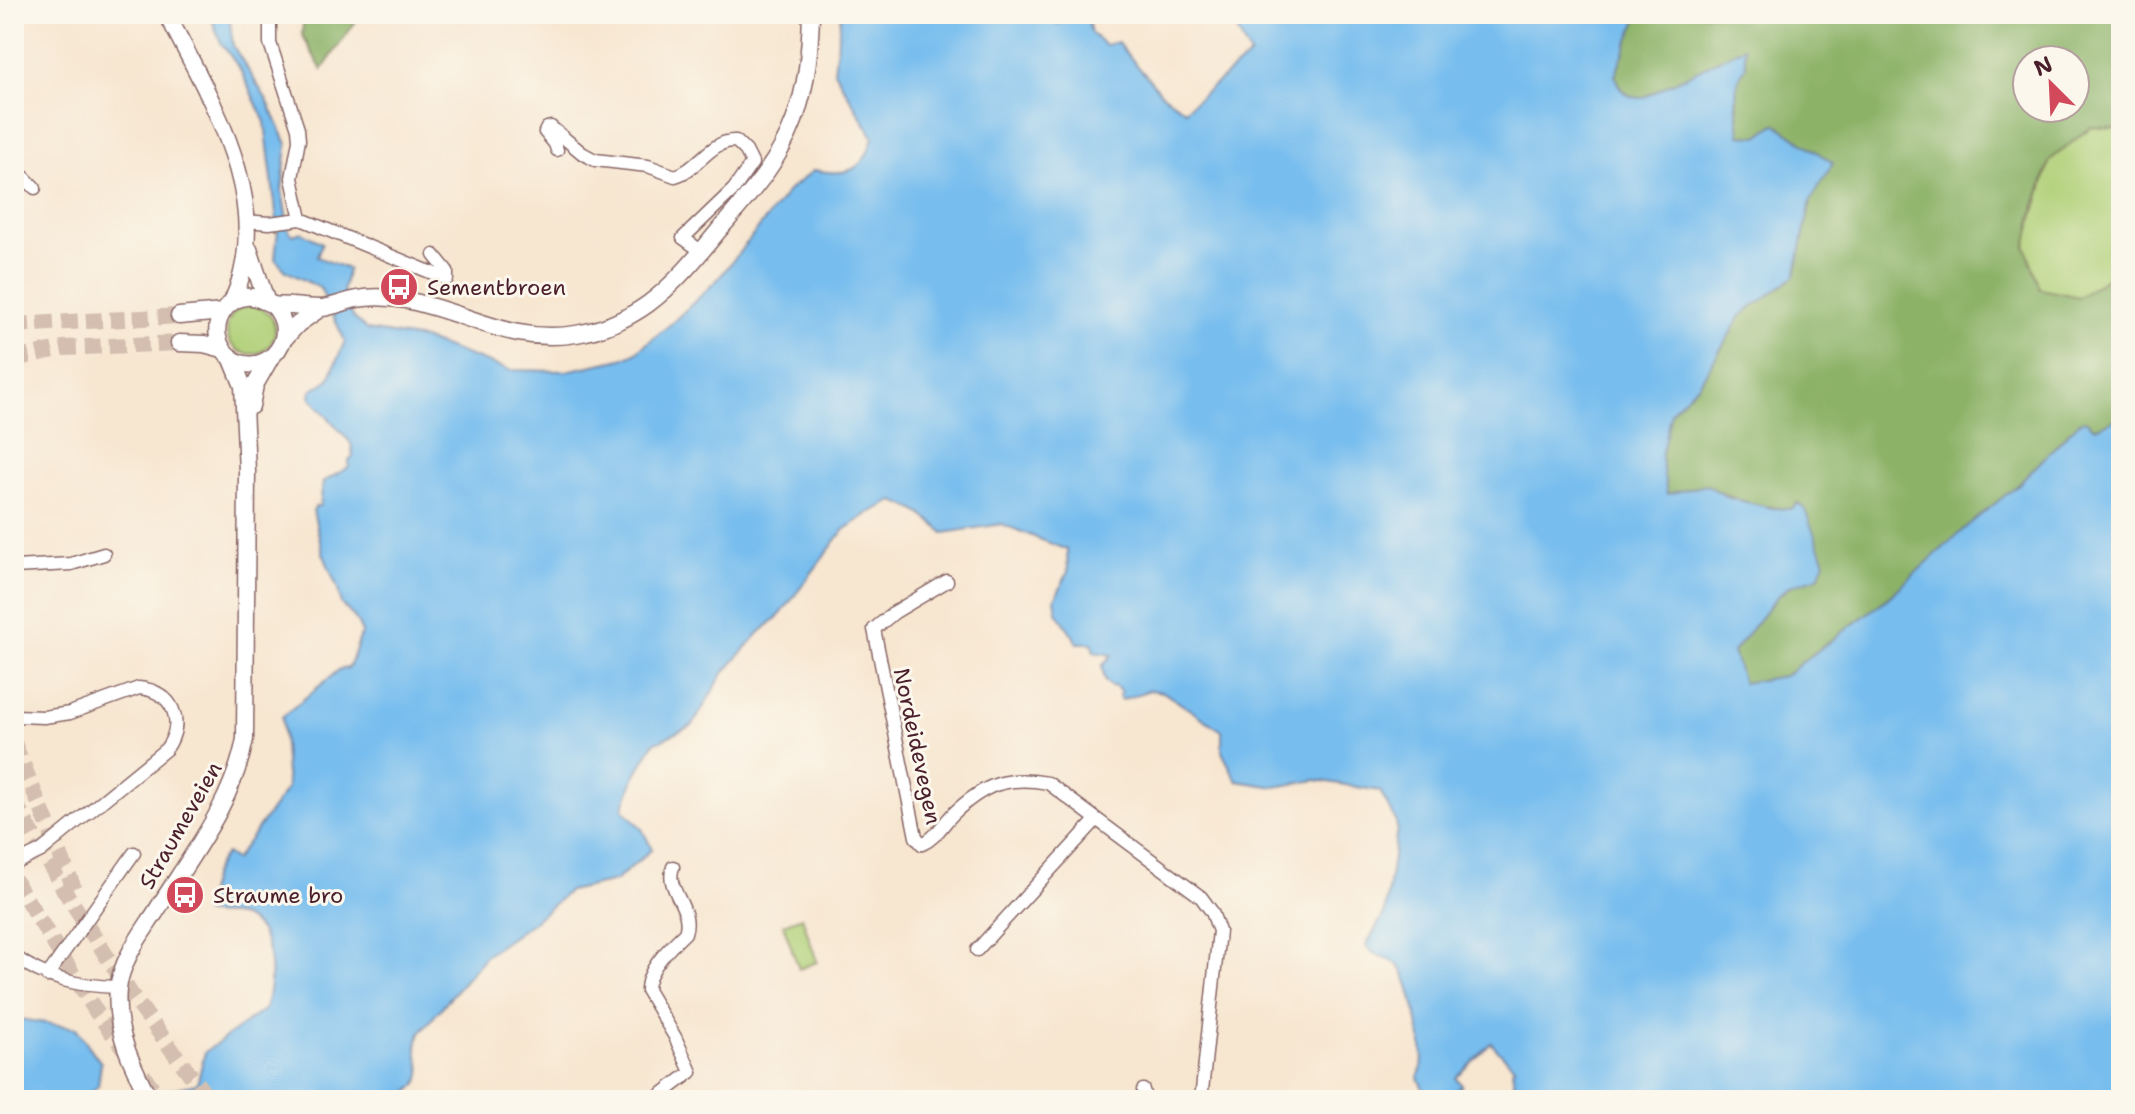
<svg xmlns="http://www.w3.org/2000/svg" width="2135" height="1114" viewBox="0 0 2135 1114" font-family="'Shantell Sans',sans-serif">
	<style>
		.green { fill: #b0d078; stroke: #7d7852; stroke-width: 2 }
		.forest { fill: #8cb268; stroke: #6b684a; stroke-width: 2; fill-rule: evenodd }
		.water { fill: #77bdee; stroke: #606e8c; stroke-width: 2 }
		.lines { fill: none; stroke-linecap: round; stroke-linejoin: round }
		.major-tunnel { stroke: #d4beaf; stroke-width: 16; stroke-dasharray: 16 8; stroke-linecap: butt }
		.minor-casing { stroke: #876565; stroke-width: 15 }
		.major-casing { stroke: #876565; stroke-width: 19 }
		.minor { stroke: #fff; stroke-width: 12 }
		.major { stroke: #fff; stroke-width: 16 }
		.labels { text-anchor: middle; stroke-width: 6; stroke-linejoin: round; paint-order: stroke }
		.poi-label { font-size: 22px; fill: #4a1f2b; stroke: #fbf7ec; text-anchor: start }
		.street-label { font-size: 22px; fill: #4a1f2b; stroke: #fbf7ec }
	</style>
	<rect width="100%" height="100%" fill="#fbf7ec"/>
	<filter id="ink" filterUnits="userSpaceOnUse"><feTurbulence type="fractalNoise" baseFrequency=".0125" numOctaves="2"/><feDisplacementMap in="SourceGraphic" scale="16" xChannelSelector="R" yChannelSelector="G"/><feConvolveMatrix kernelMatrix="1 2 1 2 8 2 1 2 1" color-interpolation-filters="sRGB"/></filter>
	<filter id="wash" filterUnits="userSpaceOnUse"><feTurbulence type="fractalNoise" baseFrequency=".006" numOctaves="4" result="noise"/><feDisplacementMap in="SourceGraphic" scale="32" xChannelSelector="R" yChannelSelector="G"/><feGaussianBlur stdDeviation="1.8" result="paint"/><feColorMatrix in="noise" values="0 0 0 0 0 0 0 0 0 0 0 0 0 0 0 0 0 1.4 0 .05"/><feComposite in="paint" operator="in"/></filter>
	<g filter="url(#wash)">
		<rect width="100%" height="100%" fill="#f7e6d0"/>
		<!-- green -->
		<path class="green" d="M 2091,127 L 2118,129 L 2121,133 L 2121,268 L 2079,297 L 2039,289 L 2025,247 L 2050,160 Z
			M227 330a24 24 0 1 1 48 0a24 24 0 1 1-48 0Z
			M 802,917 L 817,962 L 799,969 L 783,924 Z"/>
		<!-- forest -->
		<path class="forest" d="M 304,14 L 364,14 L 358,18 L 322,70 L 302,35 Z
			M 1639,14 L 2121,14 L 2121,133 L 2118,129 L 2091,127 L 2050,160 L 2035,205 L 2026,247 L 2040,289 L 2079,297 L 2121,268 L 2121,417 L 2095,428 L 2085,420 L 2069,432 L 2018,485 L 1888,598 L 1784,676 L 1742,684 L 1733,652 L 1777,597 L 1790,586 L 1817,577 L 1797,503 L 1790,509 C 1759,507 1732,501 1707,485 L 1667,494 L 1661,457 L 1671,411 L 1699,384 L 1741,316 L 1795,276 L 1811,200 L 1832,163 L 1775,124 L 1758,136 L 1740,135 L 1736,88 L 1744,48 L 1643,98 C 1628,99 1618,90 1615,75 ZM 2027,60 L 2075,60 L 2075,108 L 2027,108 Z"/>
		<!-- water -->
		<path class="water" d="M 210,14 L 229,14 L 233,46 L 267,100 L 287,144 L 282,191 L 289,232 L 293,235 L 301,232 L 322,243 L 317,257 L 348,269 L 343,290 L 353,317 L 367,330 L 423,339 L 509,370 L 566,371 L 622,359 L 635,353 L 672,323 L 718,279 L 790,189 L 814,170 C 846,176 864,173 873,137 L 834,71 L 841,14 L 1055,14 L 1057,24 L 1087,16 L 1091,33 L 1105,45 L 1117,42 L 1161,93 L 1185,110 L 1250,55 L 1234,24 L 1224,14 L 1639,14 L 1615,75 C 1618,90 1628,99 1643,98 L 1744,47 L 1746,66 C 1730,86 1738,111 1740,135 L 1758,136 L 1775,124 L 1833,163 L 1811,200 L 1795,276 L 1741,316 L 1699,384 L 1671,411 L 1661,457 L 1667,494 L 1707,485 L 1729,498 L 1772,508 L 1790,509 L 1799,503 L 1805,510 L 1825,562 L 1818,577 L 1790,586 L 1777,597 L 1733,652 L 1743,683 L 1784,676 L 1888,598 L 1966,527 L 2018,485 L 2079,422 L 2085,420 L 2095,428 L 2121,417 L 2121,1100 L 1517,1100 L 1512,1070 L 1514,1067 L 1491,1043 L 1456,1078 L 1462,1085 L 1448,1100 L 1428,1100 L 1418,1078 C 1419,1074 1421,1071 1422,1067 C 1426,1051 1411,981 1401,969 C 1392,956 1375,959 1366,946 L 1385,912 L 1397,829 L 1396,821 L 1380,791 L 1316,780 L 1275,787 L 1237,781 L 1222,752 L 1222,731 L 1163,692 L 1150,690 L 1121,700 L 1119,695 L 1121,692 L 1115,686 L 1111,687 L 1105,680 L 1102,666 L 1112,655 L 1094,652 L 1092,643 L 1078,643 L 1057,612 L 1055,599 L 1068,572 L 1067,550 L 1002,524 L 944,533 C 928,518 914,507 893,501 L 869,513 L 843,531 L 781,614 L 759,633 L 722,675 L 693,725 L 654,743 L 635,776 L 623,809 L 642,829 L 652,849 L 615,881 L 569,891 L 533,922 L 486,955 L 420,1033 C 407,1065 443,1073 396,1100 L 120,1100 L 197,1084 L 205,1052 L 265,1009 C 274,982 275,929 242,917 C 231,913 216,916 204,913 C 208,894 211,868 226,854 L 235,860 L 287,788 L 282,717 L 340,669 L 349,668 L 362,632 L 355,618 L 341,604 L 338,589 L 323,553 L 313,511 L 316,506 L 320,506 L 323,482 L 349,467 L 349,460 L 353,456 L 351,443 L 310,397 L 311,391 L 329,379 L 345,341 L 320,288 L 286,271 L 275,259 L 278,229 L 265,122 L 240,69 L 221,43 Z
			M 14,1018 L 76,1028 L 101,1063 L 98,1086 L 81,1100 L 80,1097 L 71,1100 L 14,1100 Z"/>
	</g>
	<g filter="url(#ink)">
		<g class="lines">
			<!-- major-tunnel -->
			<path class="major-tunnel" d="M 14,325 L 179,316
				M 14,359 L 63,348 L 179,343
				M 14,743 L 74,888
				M 14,801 L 64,890 L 133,997 L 209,1100
				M 14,879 L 97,1013 L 127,1053
				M 143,1075 L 161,1100"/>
			<defs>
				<path id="minor" d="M 270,14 L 270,43 L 298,129 L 299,140 L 292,178 L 301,219
					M 557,150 L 555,144 L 545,132 L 547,128 L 551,127 L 582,153 L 595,160 L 648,166 L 675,176 C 698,170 711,139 736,141 L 746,151 L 752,163 L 734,189 L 683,238 L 701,251
					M 14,167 L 35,188
					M 245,221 L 269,223 L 301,219 L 447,279 L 447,271 L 434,255
					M 14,567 L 71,564 L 104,554
					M 947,581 L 895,612 L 874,629 L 916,837 L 922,844 C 936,838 942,825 953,814 C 983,785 1007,775 1048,783 L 1201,897 L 1212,912 L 1219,931 L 1201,1100
					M 14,716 L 44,717 L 70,713 L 139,688 C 173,691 186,722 166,749 L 41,851 L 14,864
					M 977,950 L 1096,820
					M 14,956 C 46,980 79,986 118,987
					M 47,976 L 134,853
					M 1143,1090 L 1145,1100
					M 654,1100 L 691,1072 L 675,1037 L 647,990 C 647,969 670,947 685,933 C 694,908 664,889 673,867"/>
				<path id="major" d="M 167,14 C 210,99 277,204 232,302
					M 249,249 L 266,300
					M 273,305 C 306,341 257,385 227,354 C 218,345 215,331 219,320 C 223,308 233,299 245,297 C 257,295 263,302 274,305 C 279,306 286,305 292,306 C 301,307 313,308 322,308 C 333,307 346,301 357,299 C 373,296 390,297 405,300 C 466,311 510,345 576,334 C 601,330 627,319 648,304 C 675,284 697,257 719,230 C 748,196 778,164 794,121 C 807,86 810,51 811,14
					M 179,316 L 223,312
					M 283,340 L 298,324 L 321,308
					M 179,343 L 204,344 L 223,349
					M 251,406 L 255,385 L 271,357
					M 150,1100 C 132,1065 114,1030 118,989 C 121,961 140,936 155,913 C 189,858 233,804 245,739 L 247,471 L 243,386 L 231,357"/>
			</defs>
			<!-- minor casing -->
			<use href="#minor" class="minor-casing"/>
			<!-- major casing -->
			<use href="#major" class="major-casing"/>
			<!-- minor -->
			<use href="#minor" class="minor"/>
			<!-- major -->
			<use href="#major" class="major"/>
		</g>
	</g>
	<!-- icons -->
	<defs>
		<symbol id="bus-disc" viewBox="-11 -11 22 22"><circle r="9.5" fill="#d1495b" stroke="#fbf7ec"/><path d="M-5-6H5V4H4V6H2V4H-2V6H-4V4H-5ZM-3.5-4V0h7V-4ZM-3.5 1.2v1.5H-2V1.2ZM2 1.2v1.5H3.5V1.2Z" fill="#fff"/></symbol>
	</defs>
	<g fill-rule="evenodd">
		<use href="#bus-disc" x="377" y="265" width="44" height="44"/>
		<use href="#bus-disc" x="163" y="873" width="44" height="44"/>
	</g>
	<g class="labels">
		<!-- poi labels -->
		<g class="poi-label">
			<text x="427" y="295">Sementbroen</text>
			<text x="213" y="903">Straume bro</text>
		</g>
		<!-- street labels -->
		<g class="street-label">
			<text transform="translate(918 746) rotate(78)" y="8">Nordeidevegen</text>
			<text transform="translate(180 825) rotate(-60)" y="8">Straumeveien</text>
		</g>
	</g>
	<!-- margin -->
	<rect width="2135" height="1114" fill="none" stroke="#fbf7ec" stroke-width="48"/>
	<!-- north arrow -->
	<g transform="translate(2051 84) rotate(336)"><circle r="38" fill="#fbf7ec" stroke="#b4a19f" stroke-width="2"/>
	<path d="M0-6L14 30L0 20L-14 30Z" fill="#d1495b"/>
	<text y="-12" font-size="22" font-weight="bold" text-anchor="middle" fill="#4a1f2b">N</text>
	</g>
</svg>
